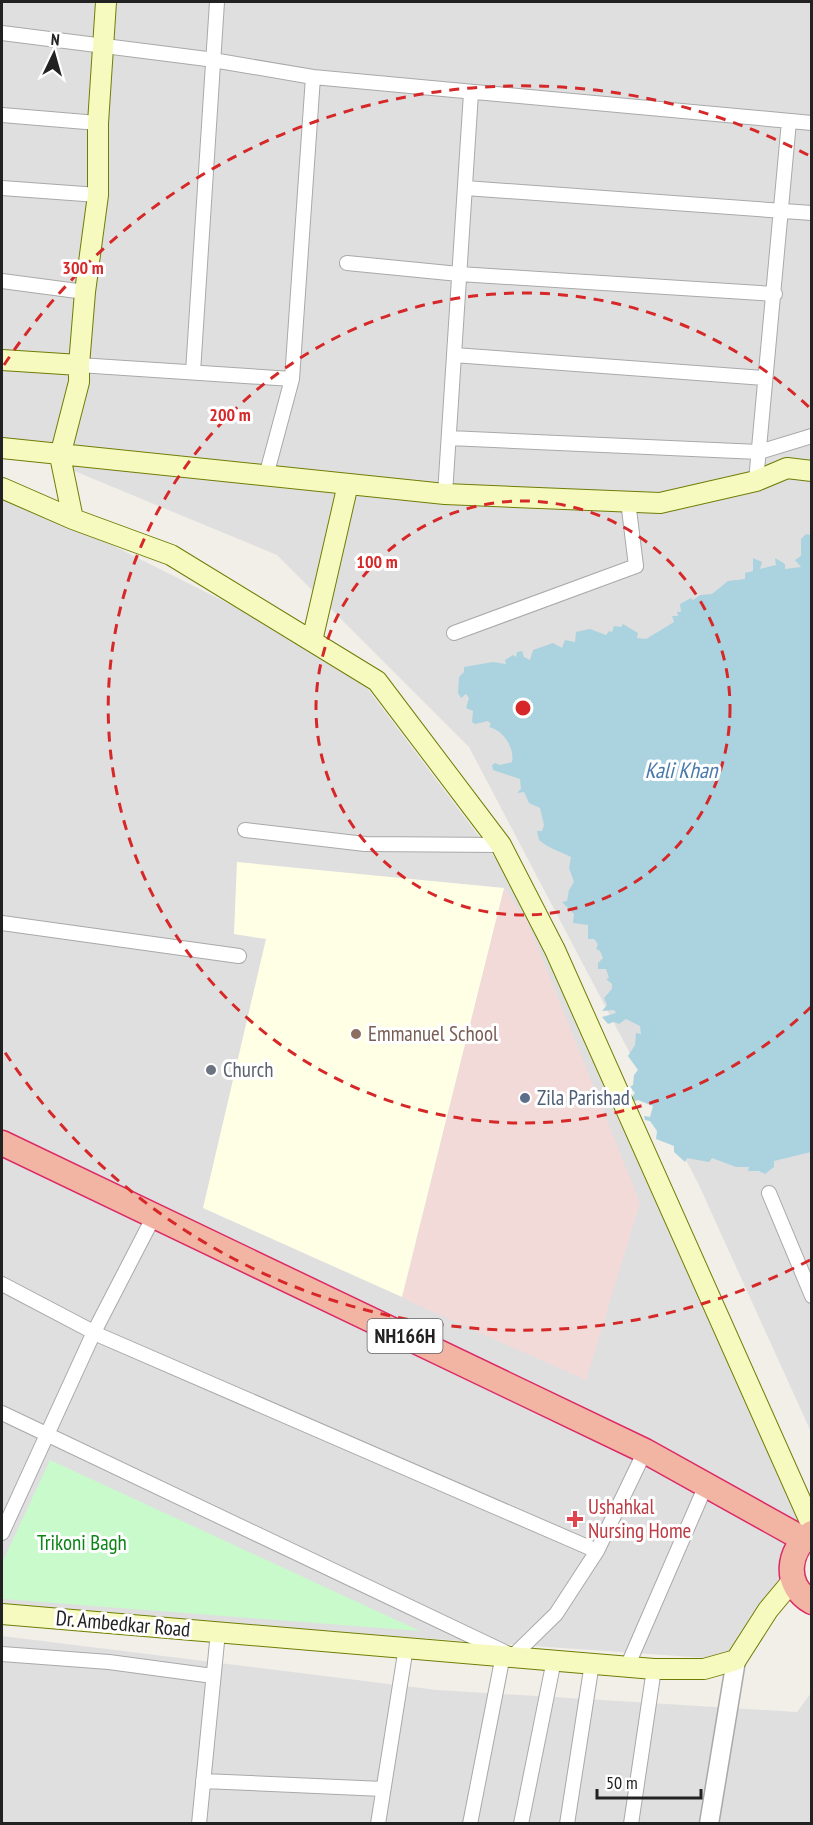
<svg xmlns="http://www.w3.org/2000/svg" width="813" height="1825" viewBox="0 0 813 1825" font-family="'PT Sans Narrow',sans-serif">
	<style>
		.residential { fill: #e0dfdf }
		.commercial { fill: #f2dad9 }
		.education { fill: #ffffe5 }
		.park { fill: #c8facc }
		.water { fill: #aad3df }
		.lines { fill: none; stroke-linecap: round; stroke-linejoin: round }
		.minor-casing { stroke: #a9a9a9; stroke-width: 16 }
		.tertiary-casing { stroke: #a9a9a9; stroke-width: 21 }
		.secondary-casing { stroke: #707d05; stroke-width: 22 }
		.trunk-casing { stroke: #dc2a67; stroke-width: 27 }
		.minor { stroke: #fff; stroke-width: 14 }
		.tertiary { stroke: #fff; stroke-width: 18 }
		.secondary { stroke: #f7fabf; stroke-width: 20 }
		.trunk { stroke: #f2b4a3; stroke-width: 24 }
		.ring { fill: none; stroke: #d62828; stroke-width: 3; stroke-dasharray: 10 8 }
		.education-dot { fill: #8d6e63; stroke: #fff; stroke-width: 2 }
		.worship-dot { fill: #6b7280; stroke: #fff; stroke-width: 2 }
		.service-dot { fill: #5c6f8a; stroke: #fff; stroke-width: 2 }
		.health-dot { fill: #e0444e; stroke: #fff; stroke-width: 2 }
		.labels { text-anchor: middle; stroke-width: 6; stroke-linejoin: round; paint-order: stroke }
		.shield { fill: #fff; stroke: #646464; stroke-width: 1.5 }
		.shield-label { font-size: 20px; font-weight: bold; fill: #222 }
		.education-label { font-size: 21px; fill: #785e54; stroke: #fff; text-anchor: start }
		.worship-label { font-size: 21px; fill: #5b616d; stroke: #fff; text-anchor: start }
		.service-label { font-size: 21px; fill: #4e5e75; stroke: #fff; text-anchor: start }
		.health-label { font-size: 21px; fill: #be3a42; stroke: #fff; text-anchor: start }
		.park-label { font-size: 21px; fill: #0c8416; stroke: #fff }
		.street-label { font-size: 21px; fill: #222; stroke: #fff }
		.water-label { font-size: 22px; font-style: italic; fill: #4a7aab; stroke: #fff }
		.centre { fill: #d62828; stroke: #fff; stroke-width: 3 }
		.ring-label { font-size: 18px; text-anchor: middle; font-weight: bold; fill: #d62828; stroke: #fff; stroke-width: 6; stroke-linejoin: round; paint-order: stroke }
	</style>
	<rect width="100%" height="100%" fill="#f2efe9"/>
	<!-- residential -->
	<path class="residential" d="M 2,2 L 811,2 L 811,1432 L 698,1183 L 469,747 L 277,555 L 2,441 Z
		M 2,490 L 349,664 L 536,912 L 811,1526 L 736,1660 L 2,1609 Z
		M 2,1636 L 437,1690 L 797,1712 L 811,1693 L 811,1823 L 2,1823 Z"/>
	<!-- commercial -->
	<path class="commercial" d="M 504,888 L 528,923 L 640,1203 L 586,1380 L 402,1298 Z"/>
	<!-- education -->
	<path class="education" d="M 237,862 L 504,888 L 402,1297 L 203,1208 L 266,939 L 234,934 Z"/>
	<!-- park -->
	<path class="park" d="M 50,1460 L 420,1631 L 2,1599 L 2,1563 Z"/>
	<!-- water -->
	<path class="water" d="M 806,534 L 811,535 L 811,1152 L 774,1161 L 774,1167 L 765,1174 L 759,1171 L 748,1171 L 749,1167 L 736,1167 L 712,1158 L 709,1162 L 687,1158 L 685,1162 L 674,1152 L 674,1146 L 656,1139 L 657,1131 L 650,1121 L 645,1120 L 644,1116 L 650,1117 L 653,1106 L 638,1100 L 632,1102 L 631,1098 L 635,1093 L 630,1087 L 633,1085 L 634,1075 L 638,1070 L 628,1056 L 635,1045 L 636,1033 L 641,1034 L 640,1026 L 626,1019 L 619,1024 L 614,1022 L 608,1024 L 602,1017 L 616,1013 L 614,1010 L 602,1011 L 607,1005 L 604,998 L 612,989 L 612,984 L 606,979 L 609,978 L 606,969 L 598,969 L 598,963 L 603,958 L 600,951 L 596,949 L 598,944 L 594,939 L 588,939 L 588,925 L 573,923 L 574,914 L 562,902 L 567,901 L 569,890 L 574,882 L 569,868 L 571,857 C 562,852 549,849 539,840 L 537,831 L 542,831 L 544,825 L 540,808 L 529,803 L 524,792 L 517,793 L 521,789 L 520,779 L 493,770 L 492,765 L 495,763 L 500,765 L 512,762 C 515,748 503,730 489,727 L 491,724 L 488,721 L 475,724 L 472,722 L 473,711 L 466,708 L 469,698 L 466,694 L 461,698 L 458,693 L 459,677 L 464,672 L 464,667 L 493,662 L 506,664 L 505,660 L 513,655 L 516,657 L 517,652 L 522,651 L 524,657 L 530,660 L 533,650 L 553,643 L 562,648 L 565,640 L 575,642 L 576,632 L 590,629 L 606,635 L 609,631 L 612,632 L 614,626 L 621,627 L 623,624 L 638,633 L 637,638 L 646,639 L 674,622 L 672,616 L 678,616 L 677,612 L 681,612 L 680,604 L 691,598 L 693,600 L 700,595 L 712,594 L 728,581 L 745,579 L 745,573 L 753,571 L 753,558 L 762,562 L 760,569 L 776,565 L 775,558 L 785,564 L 785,569 L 801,567 L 795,560 L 801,556 L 801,539 Z"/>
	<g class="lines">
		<defs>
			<path id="minor" d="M 2,33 L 207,59 L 313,77 L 812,123
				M 2,115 L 98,123
				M 2,188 L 98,195
				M 465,188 L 812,213
				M 347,263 L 459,274 L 775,294
				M 2,281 L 85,292
				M 454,355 L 765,378
				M 79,365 L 292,379
				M 193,372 L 217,2
				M 449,438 L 759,452 L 812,436
				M 266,476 L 292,379 L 313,77
				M 756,481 L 789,121
				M 445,494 L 471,93
				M 454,633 L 636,566 L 628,501
				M 245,830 L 365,844 L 501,845
				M 2,923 L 239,956
				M 769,1193 L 812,1296
				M 2,1284 L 101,1336 L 597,1551
				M 2,1413 L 513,1656 L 556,1614 L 597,1551 L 645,1451
				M 2,1533 L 94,1332 L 154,1216
				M 2,1654 L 109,1662 L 213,1676
				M 627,1667 L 706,1485
				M 203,1781 L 383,1789
				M 199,1824 L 218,1632
				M 378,1824 L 406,1647
				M 470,1824 L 503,1655
				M 521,1824 L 554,1660
				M 567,1824 L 592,1663
				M 631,1824 L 654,1669"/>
			<path id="tertiary" d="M 709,1824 L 736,1660"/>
			<path id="secondary" d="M 2,360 L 79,365 L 79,382 L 60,456 L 73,519 L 171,555 L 377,681 L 501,845 L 555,950 L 812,1526
				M 79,365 L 85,292 L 98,195 L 98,123 L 106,2
				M 2,448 L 445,494 L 660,503 L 756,481 L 787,468 L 812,471
				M 2,488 L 73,519
				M 312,641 L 348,484
				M 2,1614 L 654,1669 L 704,1669 L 736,1660 L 768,1610 L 793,1580"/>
			<path id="trunk" d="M 2,1143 L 645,1451 L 803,1539
				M 812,1533 C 787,1550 783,1586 812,1602"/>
		</defs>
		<!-- minor casing -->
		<use href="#minor" class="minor-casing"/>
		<!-- tertiary casing -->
		<use href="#tertiary" class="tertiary-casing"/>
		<!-- secondary casing -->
		<use href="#secondary" class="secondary-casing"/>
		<!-- trunk casing -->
		<use href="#trunk" class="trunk-casing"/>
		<!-- minor -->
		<use href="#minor" class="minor"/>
		<!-- tertiary -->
		<use href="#tertiary" class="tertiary"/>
		<!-- secondary -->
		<use href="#secondary" class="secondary"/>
		<!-- trunk -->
		<use href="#trunk" class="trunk"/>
	</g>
	<!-- distance rings -->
	<g class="ring">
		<circle cx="523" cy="708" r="207"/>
		<path d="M811 1007A415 415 0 1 1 811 409"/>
		<path d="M810 1260A622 622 0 0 1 4 1051M4 365A622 622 0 0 1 810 156"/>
	</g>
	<!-- markers -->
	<circle class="education-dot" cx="356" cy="1034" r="6"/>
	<circle class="worship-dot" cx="211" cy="1070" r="6"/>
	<circle class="service-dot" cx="525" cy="1098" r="6"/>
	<path class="health-dot" d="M572 1510h6v6h6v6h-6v6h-6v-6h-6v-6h6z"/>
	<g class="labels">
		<!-- shield labels -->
		<rect class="shield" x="367.5" y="1319" width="75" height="34" rx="4.5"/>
		<g class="shield-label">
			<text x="405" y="1343">NH166H</text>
		</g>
		<!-- education labels -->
		<g class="education-label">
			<text x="368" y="1041">Emmanuel School</text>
		</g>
		<!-- worship labels -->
		<g class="worship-label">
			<text x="223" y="1077">Church</text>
		</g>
		<!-- service labels -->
		<g class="service-label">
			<text x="537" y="1105">Zila Parishad</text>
		</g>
		<!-- health labels -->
		<g class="health-label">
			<text x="588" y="1514">Ushahkal<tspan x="588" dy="24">Nursing Home</tspan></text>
		</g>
		<!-- park labels -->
		<g class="park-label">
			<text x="82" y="1550">Trikoni Bagh</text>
		</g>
		<!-- street labels -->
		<g class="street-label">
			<text transform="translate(123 1624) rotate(5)" y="7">Dr. Ambedkar Road</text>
		</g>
		<!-- water labels -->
		<g class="water-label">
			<text x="681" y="778">Kali Khan</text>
		</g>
	</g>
	<circle cx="523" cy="708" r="9" class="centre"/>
	<g class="ring-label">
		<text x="83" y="274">300 m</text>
		<text x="230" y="421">200 m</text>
		<text x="377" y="568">100 m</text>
	</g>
	<!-- border -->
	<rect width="813" height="1825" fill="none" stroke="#222222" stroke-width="6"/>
	<!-- north arrow -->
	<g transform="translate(54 54) rotate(5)" stroke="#ffffff" stroke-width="4.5" paint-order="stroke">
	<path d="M0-4.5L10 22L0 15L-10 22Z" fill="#222222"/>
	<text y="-9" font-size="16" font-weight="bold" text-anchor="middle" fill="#222222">N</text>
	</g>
	<!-- scale -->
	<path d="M597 1789v9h104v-9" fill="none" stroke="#222222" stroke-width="3"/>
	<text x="606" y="1789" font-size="18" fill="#222222" stroke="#ffffff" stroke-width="4.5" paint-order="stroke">50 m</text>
</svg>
